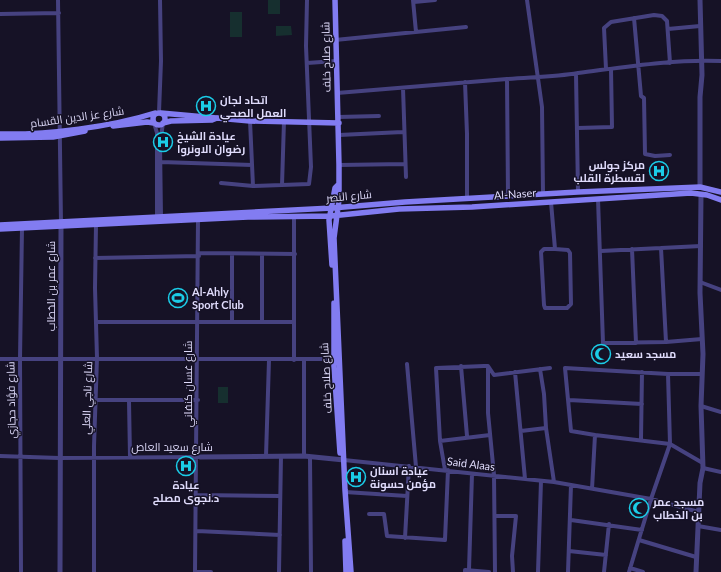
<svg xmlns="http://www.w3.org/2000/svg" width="721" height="572" viewBox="0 0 721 572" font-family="Lato,Cairo,sans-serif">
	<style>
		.garden { fill: #162f2f }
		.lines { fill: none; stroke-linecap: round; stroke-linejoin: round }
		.minor { stroke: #464280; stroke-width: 4 }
		.tertiary { stroke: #464280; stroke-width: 5 }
		.secondary { stroke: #827cf1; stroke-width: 5.5 }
		.labels { text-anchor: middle; stroke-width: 3; stroke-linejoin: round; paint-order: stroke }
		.street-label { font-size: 11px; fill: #dfdbfb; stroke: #161226 }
		.poi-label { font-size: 11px; font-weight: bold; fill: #dfdbfb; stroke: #161226; text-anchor: start }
	</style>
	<rect width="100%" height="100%" fill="#161226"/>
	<!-- garden -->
	<path class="garden" d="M 268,0 L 280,0 L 280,14 L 268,14 Z
		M 230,12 L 242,12 L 242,37 L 230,37 Z
		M 276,26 L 291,26 L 292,35 L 276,36 Z
		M 218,387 L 228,387 L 228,403 L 218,403 Z"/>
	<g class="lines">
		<!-- minor -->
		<path class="minor" d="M 58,0 L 61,223
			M 413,0 L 416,32
			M 527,0 L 542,107 L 543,194
			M 414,2 L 435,0
			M 0,14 L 59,13
			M 634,18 L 641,96 L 644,98 L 645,154 L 655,156 L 670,155
			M 668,29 L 700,26
			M 335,40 L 466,27
			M 307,63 L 336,61
			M 606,69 L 604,28 L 611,22 L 654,15 L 662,16 L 667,21 L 670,63
			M 576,74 L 578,192
			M 507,79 C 531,77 555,77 578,73 C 625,67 673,59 721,61
			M 465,82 L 467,134 L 467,198
			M 403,88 L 406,177
			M 337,93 L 507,79 L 508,196
			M 159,112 L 161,61 L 160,0
			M 338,117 L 379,116
			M 250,121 L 253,186
			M 284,121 L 282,185 L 309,184 L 311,167 L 306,46 L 307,0
			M 154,123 L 157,133 L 157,217
			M 578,128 L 612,127 L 611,69
			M 339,135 L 403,132
			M 161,162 L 252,165
			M 339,165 L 405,164
			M 221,183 L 253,186 L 282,185
			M 598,199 L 603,343 L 666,342 L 702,339
			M 551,202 L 555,249 L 544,249 L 541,252 L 544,305 L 545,308 L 567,308 L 571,304 L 570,253 L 568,250 L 555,249
			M 161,217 L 160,144 L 163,123
			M 661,248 L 666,342
			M 632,249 L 636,343
			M 601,251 L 701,246
			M 199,253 L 295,254
			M 232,254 L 232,322
			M 95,258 L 199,256
			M 700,282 L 721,290
			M 96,322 L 294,322
			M 262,322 L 262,254
			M 0,359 L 334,359
			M 294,360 L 294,216
			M 304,360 L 304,456
			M 407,364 L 416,467
			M 461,366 L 467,436
			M 488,367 L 488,413 L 494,475 L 495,572
			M 515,372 L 525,479
			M 668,374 L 702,374
			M 96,400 L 198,400
			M 569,400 L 642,404
			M 129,401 L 130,457
			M 701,406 L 721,412
			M 546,428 L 554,482
			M 521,431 L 546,428 L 544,394 L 540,369
			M 490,435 L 440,441 L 436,368 L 484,366 L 488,366 L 494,375 L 550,368
			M 595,435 L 670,444 L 701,462
			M 641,439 L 642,372
			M 440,441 L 445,470
			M 0,456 L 59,458 L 199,457
			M 266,456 L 269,360
			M 310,457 L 311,572
			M 344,460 L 554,482 L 651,499 L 699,512
			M 703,468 L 721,472
			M 592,489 L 595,435 L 571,431 L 565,368 L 668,374 L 670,444 L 651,499 L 629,572
			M 345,492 L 407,496
			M 197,495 L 280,496
			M 369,514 L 384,514 L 387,536 L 445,540 L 448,470
			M 495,516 L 516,516 L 512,556 L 513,572
			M 571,520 L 642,530
			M 698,526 L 721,530
			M 197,531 L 280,535
			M 405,538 L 409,466
			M 639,540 L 696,557
			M 569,551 L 606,555
			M 630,568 L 643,572
			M 469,570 L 472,474
			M 21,572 L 20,359 L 22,228
			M 94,572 L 94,446 L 97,358 L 95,288 L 96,225
			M 195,572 L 198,220
			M 195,572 L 211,572
			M 279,572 L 281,456
			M 465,572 L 465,570 L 489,572
			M 538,572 L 541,481
			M 568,572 L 571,485
			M 604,572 L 609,524"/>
		<!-- tertiary -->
		<path class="tertiary" d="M 700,187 L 700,97 L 702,75 L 700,0
			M 200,457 L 304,456 L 344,460
			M 60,572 L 61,227
			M 696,572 L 700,483 L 703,468 L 701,406 L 703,354 L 700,293 L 701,195"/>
		<!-- secondary -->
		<path class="secondary" d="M 335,0 L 339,165 L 339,200 L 334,238 L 345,490 L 351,572
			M153 119a6 6 0 1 1 12 0a6 6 0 1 1-12 0Z
			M 161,113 L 250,121 L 339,123
			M 163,123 L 171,121 L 212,120 L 217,118
			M 113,126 L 147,122 L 154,123
			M 0,134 C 47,135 111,127 155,113
			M 0,138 L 53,137 L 85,131
			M 0,225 L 332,208 L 405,202 L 578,192 L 700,187 L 721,192
			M 0,229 L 248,217 L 331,216 L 399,209 L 472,207 L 691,193 L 707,195 L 721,200
			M 332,265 L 329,220 L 335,188 L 338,185
			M 334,303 L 334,366 L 340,453
			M 345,541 L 346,572"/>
	</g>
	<!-- icons -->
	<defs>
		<symbol id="hospital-ring" viewBox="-11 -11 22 22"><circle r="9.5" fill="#161226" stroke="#1bcce7" stroke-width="1.5"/><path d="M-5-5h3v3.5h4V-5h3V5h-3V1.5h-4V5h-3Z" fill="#1bcce7"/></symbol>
		<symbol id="stadium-ring" viewBox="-11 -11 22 22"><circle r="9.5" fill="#161226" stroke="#1bcce7" stroke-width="1.5"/><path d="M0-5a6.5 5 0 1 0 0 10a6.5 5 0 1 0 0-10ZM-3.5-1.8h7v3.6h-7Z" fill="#1bcce7"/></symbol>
		<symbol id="mosque-ring" viewBox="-11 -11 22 22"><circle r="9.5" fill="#161226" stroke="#1bcce7" stroke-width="1.5"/><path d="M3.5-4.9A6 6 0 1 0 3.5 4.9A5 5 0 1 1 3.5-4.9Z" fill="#1bcce7"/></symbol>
	</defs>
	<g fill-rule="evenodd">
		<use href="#hospital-ring" x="195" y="95" width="22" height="22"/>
		<use href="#hospital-ring" x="152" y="131" width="22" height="22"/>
		<use href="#hospital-ring" x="648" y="160" width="22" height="22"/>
		<use href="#stadium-ring" x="167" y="287" width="22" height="22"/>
		<use href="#mosque-ring" x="590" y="343" width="22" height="22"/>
		<use href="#hospital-ring" x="175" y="455" width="22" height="22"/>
		<use href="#hospital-ring" x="345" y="466" width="22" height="22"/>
		<use href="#mosque-ring" x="628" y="497" width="22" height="22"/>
	</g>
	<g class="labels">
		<!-- street labels -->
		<g class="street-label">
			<text transform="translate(326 57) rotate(-91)" y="4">شارع صلاح خلف</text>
			<text transform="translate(77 117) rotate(-8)" y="4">شارع عز الدين القسام</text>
			<text transform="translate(515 194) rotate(-4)" y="4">Al-Naser</text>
			<text transform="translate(349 196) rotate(-5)" y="4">شارع النصر</text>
			<text transform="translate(51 286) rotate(-90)" y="4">شارع عمر بن الخطاب</text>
			<text transform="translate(326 378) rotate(-93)" y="4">شارع صلاح خلف</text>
			<text transform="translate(188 384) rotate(-90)" y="4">شارع غسان كنفاني</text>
			<text transform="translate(87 398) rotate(-88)" y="4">شارع ناجي العلي</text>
			<text transform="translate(11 400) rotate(-91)" y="4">شارع فؤاد حجازي</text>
			<text x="172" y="451">شارع سعيد العاص</text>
			<text transform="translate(471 464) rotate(7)" y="4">Said Alaas</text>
		</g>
		<!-- poi labels -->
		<g class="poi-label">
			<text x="220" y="104">اتحاد لجان<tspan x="220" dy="13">العمل الصحي</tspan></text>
			<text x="177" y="140">عيادة الشيخ<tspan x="177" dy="13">رضوان الاونروا</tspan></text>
			<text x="645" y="169" text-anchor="end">مركز جولس<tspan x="645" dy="13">لقسطرة القلب</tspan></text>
			<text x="192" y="296">Al-Ahly<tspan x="192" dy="13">Sport Club</tspan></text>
			<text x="615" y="358">مسجد سعيد</text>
			<text x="370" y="475">عيادة اسنان<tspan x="370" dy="13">مؤمن حسونة</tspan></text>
			<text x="186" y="489" text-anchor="middle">عيادة<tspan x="186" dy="13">د.نجوى مصلح</tspan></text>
			<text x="653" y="506">مسجد عمر<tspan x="653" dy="13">بن الخطاب</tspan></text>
		</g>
	</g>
</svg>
